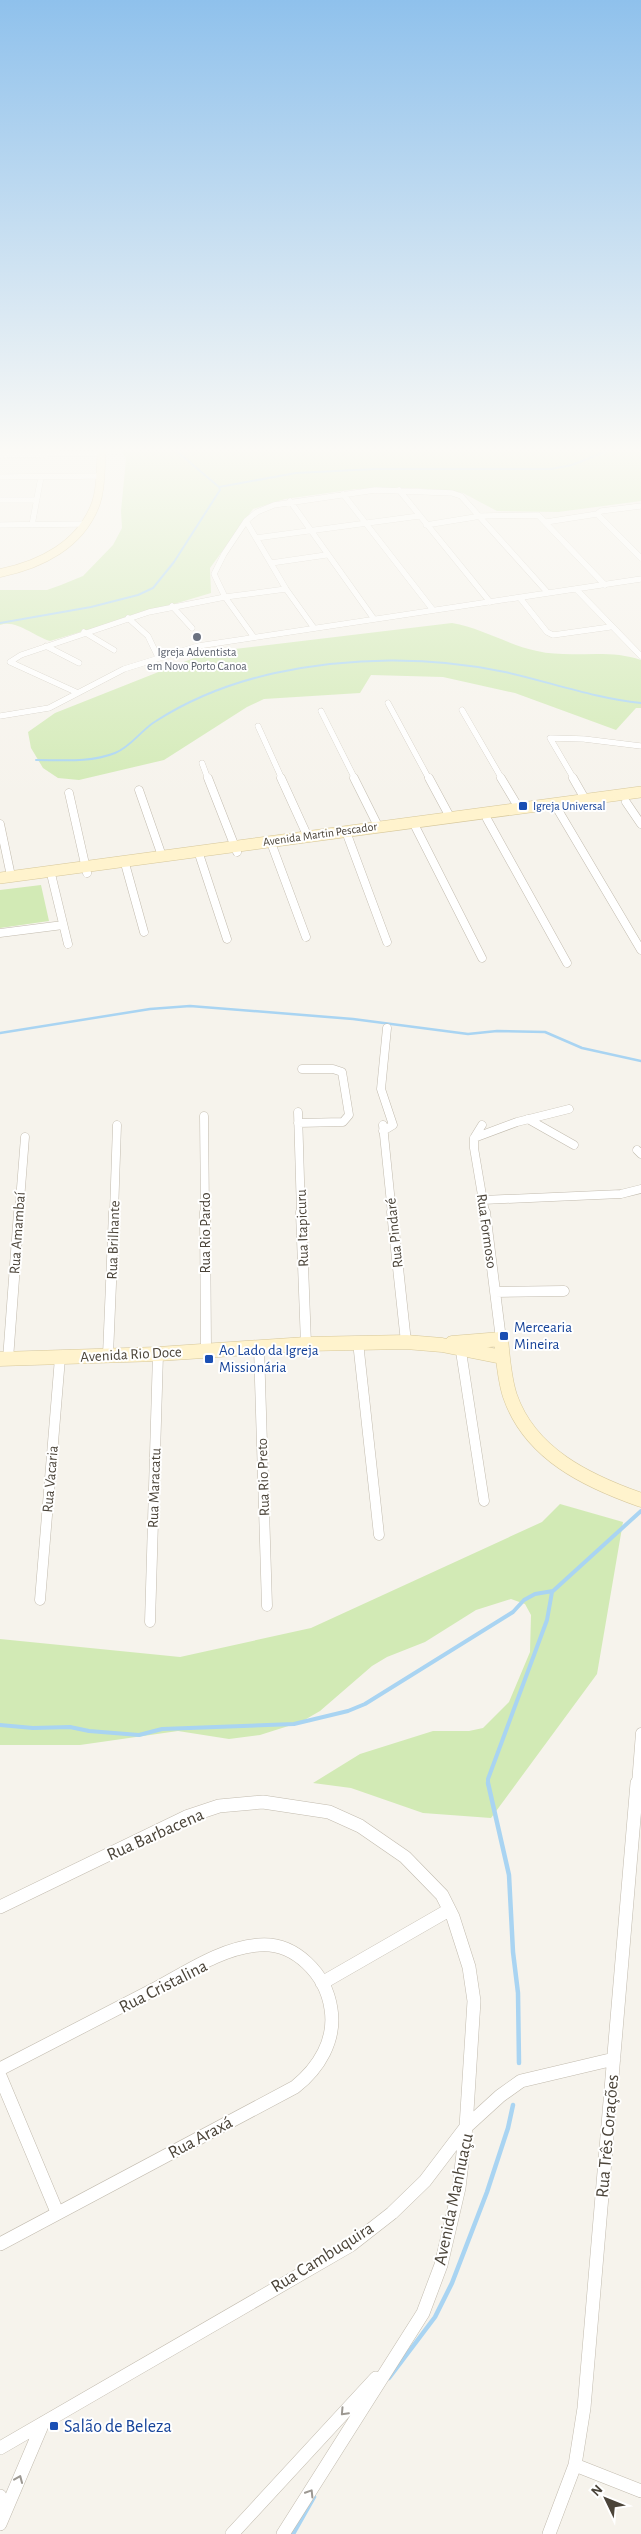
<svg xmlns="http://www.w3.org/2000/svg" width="641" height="2534" viewBox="0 0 641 2534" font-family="'Alegreya Sans',sans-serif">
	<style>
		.green { fill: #d2eab5 }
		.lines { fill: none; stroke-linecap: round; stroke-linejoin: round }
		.stream-far3 { stroke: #a9d4f2; stroke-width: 2 }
		.stream-far2 { stroke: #a9d4f2; stroke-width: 2.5 }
		.stream-far1 { stroke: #a9d4f2; stroke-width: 4 }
		.stream { stroke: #a9d4f2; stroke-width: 4.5 }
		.street-far3-casing { stroke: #c2bbae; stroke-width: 6 }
		.street-far2-casing { stroke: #c2bbae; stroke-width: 9 }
		.street-far1-casing { stroke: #c2bbae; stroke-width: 11 }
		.street-casing { stroke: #c2bbae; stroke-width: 14 }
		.secondary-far2-casing { stroke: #d6c79b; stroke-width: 9 }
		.secondary-far1-casing { stroke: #d6c79b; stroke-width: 12 }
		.secondary-casing { stroke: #d6c79b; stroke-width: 15 }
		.street-far3 { stroke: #fff; stroke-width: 5.5 }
		.street-far2 { stroke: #fff; stroke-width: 8 }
		.street-far1 { stroke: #fff; stroke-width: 10 }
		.street { stroke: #fff; stroke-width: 13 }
		.secondary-far2 { stroke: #fff3cd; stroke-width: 8 }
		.secondary-far1 { stroke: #fff3cd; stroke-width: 11 }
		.secondary { stroke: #fff3cd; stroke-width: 14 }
		.oneway { stroke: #9c9892 }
		.worship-dot { fill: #6b7280; stroke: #fff; stroke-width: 2 }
		.transit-dot { fill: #1a4fb4; stroke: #fff; stroke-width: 2 }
		.labels { text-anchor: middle; stroke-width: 4; stroke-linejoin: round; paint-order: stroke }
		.far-worship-label { font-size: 12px; fill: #5b616d; stroke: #fff }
		.far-transit-label { font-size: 12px; fill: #164399; stroke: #fff; text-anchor: start }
		.far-street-label { font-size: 12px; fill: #4b4439; stroke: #fff }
		.street-label { font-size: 15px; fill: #4b4439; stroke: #fff }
		.transit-label { font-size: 15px; fill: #164399; stroke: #fff; text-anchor: start }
		.near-street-label { font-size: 18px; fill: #4b4439; stroke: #fff }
		.near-transit-label { font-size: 18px; fill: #164399; stroke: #fff; text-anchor: start }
	</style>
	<rect width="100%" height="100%" fill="#f6f3ec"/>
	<!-- green -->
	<path class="green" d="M 121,449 L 641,449 L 641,501 L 558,512 L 497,511 L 463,493 L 417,488 L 356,489 L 285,499 L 253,509 L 210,568 L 211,593 L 50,641 C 35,637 16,619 0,625 L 0,590 L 47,590 L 61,585 L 83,576 L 113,545 L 122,528 L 121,511 L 126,459 Z
		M 452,623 C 482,628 508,645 537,651 C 571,659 608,648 641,660 L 641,708 L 636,708 L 616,730 L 515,693 L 443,677 L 371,675 L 360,693 L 264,699 L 247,707 L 164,760 L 79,780 L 58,778 L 43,768 L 31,748 L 28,732 L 55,713 L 209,652 Z
		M 41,885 L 49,921 L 0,928 L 0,890 Z
		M 560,1504 L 623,1522 L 597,1674 L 491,1818 L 423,1813 L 351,1788 L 313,1783 L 360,1754 L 379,1748 L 433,1731 L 469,1731 L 483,1728 L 509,1702 L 530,1652 L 531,1615 L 525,1604 L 511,1599 L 476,1610 L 425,1642 L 387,1657 L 372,1666 L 320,1711 L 301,1722 L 260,1735 L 229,1739 L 178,1731 L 80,1745 L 0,1745 L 0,1639 L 180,1657 L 311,1628 L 542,1522 Z"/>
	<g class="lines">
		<!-- stream-far3 -->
		<path class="stream-far3" d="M 174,449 L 219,487
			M 219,487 L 296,473 L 374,469 L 551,469 L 572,465 L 612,449
			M 0,623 L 91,607 L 138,595 L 153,588 L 174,562 L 220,490 L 219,487
			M 36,760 C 62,760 90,763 115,753 C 131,747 141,730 156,721 C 192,698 234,682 275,673 C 350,657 430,656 505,672 C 550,682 594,698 641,703"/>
		<!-- stream-far2 -->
		<path class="stream-far2" d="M 0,1033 L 150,1009 L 190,1006 L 353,1019 L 468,1034 L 497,1031 L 545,1032 L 582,1048 L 641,1061"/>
		<!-- stream-far1 -->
		<path class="stream-far1" d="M 0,1725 L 33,1728 L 70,1727 L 89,1731 L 139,1735 L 162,1729 L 294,1724 L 348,1711 L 365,1704 L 513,1612 L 524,1600 L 535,1594 L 553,1591 L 641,1511
			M 488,1784 L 488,1779 L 547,1620 L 552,1592"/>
		<!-- stream -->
		<path class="stream" d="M 488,1783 L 509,1875 L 513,1952 L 518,1993 L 519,2063
			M 389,2378 L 435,2317 L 452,2283 L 487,2192 L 508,2128 L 513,2105
			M 293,2534 L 314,2497"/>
		<defs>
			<path id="street-far3" d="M 0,455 L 102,453
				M 0,477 L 99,476
				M 399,490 L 490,602
				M 343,494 L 433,610
				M 0,500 L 37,500
				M 290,501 L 374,619
				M 641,506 L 601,511 L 597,514 L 641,558
				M 246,521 L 286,589 L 314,628
				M 546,522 L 597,514
				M 0,525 L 83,524
				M 32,525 L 41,477
				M 426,525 L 481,516 L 538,515 L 605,585
				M 256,538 L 419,516
				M 271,563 L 326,555
				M 576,589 L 641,656
				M 520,598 L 547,632 L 553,635 L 610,627
				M 172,606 L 192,628
				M 128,618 L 148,636 L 158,657
				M 84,632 L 114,650
				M 253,636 L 225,597 L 214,574 L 224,554 L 246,521 L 257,512 L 274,505 L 375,490 L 452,493 L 461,496 L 548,593
				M 46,646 L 79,663
				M 78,693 L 10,662 L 21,655 L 149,612 L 225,597 L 286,589
				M 388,703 L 429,779
				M 462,710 L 502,779
				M 321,711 L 355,779
				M 0,716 L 49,708 L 124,669 L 198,646 L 641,579
				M 258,726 L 282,779
				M 202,763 L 208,779
				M 574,779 L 550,738 L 584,739 L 641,746"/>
			<path id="street-far2" d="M 208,778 L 237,852
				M 281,778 L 307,835
				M 354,778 L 378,826
				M 429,778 L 450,817
				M 501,778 L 519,808
				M 573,778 L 589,806
				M 139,790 L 162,856
				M 69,793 L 87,873
				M 626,802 L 641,824
				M 558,810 L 641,950
				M 487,819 L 567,963
				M 0,824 L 11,876
				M 416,828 L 482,958
				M 348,837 L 387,942
				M 273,848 L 306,937
				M 200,857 L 227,939
				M 126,867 L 144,932
				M 52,878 L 68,944
				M 0,933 L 63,925
				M 298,1112 L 301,1213
				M 204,1116 L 205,1213
				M 528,1119 L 574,1145
				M 298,1123 L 343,1122 L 349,1115 L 342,1072 L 333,1069 L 302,1069
				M 383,1125 L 392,1213
				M 482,1125 L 474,1138 L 474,1148 L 485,1213
				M 383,1131 L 393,1125 L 381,1089 L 387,1028
				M 474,1138 L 517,1122 L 569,1109
				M 637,1150 L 641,1154
				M 483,1200 L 621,1194 L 641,1189
				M 19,1213 L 25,1137
				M 114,1213 L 117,1125"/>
			<path id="street-far1" d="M 205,1212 L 206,1350
				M 301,1212 L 306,1344
				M 392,1212 L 406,1342
				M 485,1212 L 501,1339
				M 495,1292 L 564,1291
				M 358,1342 L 379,1535
				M 460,1345 L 484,1501
				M 259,1348 L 267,1606
				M 108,1355 L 114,1212
				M 8,1359 L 19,1212
				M 40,1600 L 60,1358
				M 150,1622 L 158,1354
				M 637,1784 L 641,1733"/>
			<path id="street" d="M 0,1907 L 186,1817 L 219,1806 L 263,1802 L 329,1812 L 360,1826 L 405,1857 L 442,1895 L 453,1917 L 469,1967 L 474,2001 L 466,2127 L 459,2188 L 441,2265 L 423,2313 L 283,2534
				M 322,1983 L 449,1910
				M 0,2069 C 52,2042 103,2016 155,1989 C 187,1972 221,1948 259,1945 C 295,1942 326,1974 331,2009 C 336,2040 319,2068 295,2087 L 0,2244
				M 0,2076 L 57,2212
				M 0,2448 L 351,2245 L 392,2213 L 425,2181 L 466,2127 L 500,2096 L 521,2081 L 614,2059
				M 575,2465 L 641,2491
				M 0,2496 L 5,2512
				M 0,2524 L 43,2423
				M 232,2534 L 376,2378
				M 549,2534 L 575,2465 L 584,2408 L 637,1783"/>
			<path id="secondary-far2" d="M 0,573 C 40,565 81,545 96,503 C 102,486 100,467 102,449"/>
			<path id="secondary-far1" d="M 0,878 L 641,792"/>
			<path id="secondary" d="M 452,1343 L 501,1339 C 503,1358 504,1378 510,1396 C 530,1454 587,1481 641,1500
				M 0,1359 L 158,1354 L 306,1344 L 406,1342 L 442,1345 L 502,1357"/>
		</defs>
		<!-- street-far3 casing -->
		<use href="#street-far3" class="street-far3-casing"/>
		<!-- street-far2 casing -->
		<use href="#street-far2" class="street-far2-casing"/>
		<!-- street-far1 casing -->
		<use href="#street-far1" class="street-far1-casing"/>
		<!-- street casing -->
		<use href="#street" class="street-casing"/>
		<!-- secondary-far2 casing -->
		<use href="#secondary-far2" class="secondary-far2-casing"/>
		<!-- secondary-far1 casing -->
		<use href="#secondary-far1" class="secondary-far1-casing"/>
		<!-- secondary casing -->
		<use href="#secondary" class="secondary-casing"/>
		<!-- street-far3 -->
		<use href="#street-far3" class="street-far3"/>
		<!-- street-far2 -->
		<use href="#street-far2" class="street-far2"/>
		<!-- street-far1 -->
		<use href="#street-far1" class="street-far1"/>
		<!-- street -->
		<use href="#street" class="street"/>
		<!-- secondary-far2 -->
		<use href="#secondary-far2" class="secondary-far2"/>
		<!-- secondary-far1 -->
		<use href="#secondary-far1" class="secondary-far1"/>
		<!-- secondary -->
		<use href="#secondary" class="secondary"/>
	</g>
	<!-- one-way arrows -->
	<defs><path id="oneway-chevron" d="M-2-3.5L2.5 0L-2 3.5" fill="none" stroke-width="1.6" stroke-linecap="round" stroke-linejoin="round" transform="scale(1.25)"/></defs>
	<g class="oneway">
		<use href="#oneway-chevron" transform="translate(344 2412) rotate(133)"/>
		<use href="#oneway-chevron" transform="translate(19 2479) rotate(-67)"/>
		<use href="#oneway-chevron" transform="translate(310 2493) rotate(-58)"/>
	</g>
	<!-- sky -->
	<linearGradient id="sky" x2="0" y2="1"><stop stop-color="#8fc1ec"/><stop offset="0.56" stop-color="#fbfaf6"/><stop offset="1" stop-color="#fbfaf6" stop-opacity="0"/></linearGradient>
	<rect width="641" height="803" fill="url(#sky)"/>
	<!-- markers -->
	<circle class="worship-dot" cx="197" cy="637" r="5"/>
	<g class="transit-dot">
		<rect x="518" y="801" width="10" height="10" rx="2.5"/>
		<rect x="499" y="1331" width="10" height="10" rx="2.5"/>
		<rect x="204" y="1354" width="10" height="10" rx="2.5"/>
		<rect x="49" y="2421" width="10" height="10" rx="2.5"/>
	</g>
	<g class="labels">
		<!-- far-worship labels -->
		<g class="far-worship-label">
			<text x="197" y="656">Igreja Adventista<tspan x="197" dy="14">em Novo Porto Canoa</tspan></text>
		</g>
		<!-- far-transit labels -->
		<g class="far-transit-label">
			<text x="533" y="810">Igreja Universal</text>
		</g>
		<!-- far-street labels -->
		<g class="far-street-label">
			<text transform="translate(320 834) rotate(-8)" y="4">Avenida Martin Pescador</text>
		</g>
		<!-- street labels -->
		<g class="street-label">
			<text transform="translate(302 1228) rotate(-92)" y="5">Rua Itapicuru</text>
			<text transform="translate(487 1231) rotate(82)" y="5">Rua Formoso</text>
			<text transform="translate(17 1233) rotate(-86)" y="5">Rua Amambaí</text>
			<text transform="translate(205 1233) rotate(-90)" y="5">Rua Rio Pardo</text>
			<text transform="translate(394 1233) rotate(-96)" y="5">Rua Pindaré</text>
			<text transform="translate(113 1240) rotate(-88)" y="5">Rua Brilhante</text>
			<text transform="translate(131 1354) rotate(-3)" y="5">Avenida Rio Doce</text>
			<text transform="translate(263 1477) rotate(-92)" y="5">Rua Rio Preto</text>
			<text transform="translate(50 1479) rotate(-85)" y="5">Rua Vacaria</text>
			<text transform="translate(154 1488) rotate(-88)" y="5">Rua Maracatu</text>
		</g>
		<!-- transit labels -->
		<g class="transit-label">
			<text x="514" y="1332">Mercearia<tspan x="514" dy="17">Mineira</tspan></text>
			<text x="219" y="1355">Ao Lado da Igreja<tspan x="219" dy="17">Missionária</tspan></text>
		</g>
		<!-- near-street labels -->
		<g class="near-street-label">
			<text transform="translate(155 1834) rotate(-24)" y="6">Rua Barbacena</text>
			<text transform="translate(163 1986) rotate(-27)" y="6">Rua Cristalina</text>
			<text transform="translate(607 2136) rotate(-85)" y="6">Rua Três Corações</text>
			<text transform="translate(200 2137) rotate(-28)" y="6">Rua Araxá</text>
			<text transform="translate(453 2199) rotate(-78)" y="6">Avenida Manhuaçu</text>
			<text transform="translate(322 2257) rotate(-32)" y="6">Rua Cambuquira</text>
		</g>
		<!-- near-transit labels -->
		<g class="near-transit-label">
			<text x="64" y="2432">Salão de Beleza</text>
		</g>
	</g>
	<!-- north arrow -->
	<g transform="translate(606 2499) rotate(313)" stroke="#ffffff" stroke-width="4" paint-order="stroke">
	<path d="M0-4L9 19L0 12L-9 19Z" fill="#4b4439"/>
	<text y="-8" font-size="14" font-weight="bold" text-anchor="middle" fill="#4b4439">N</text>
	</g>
</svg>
